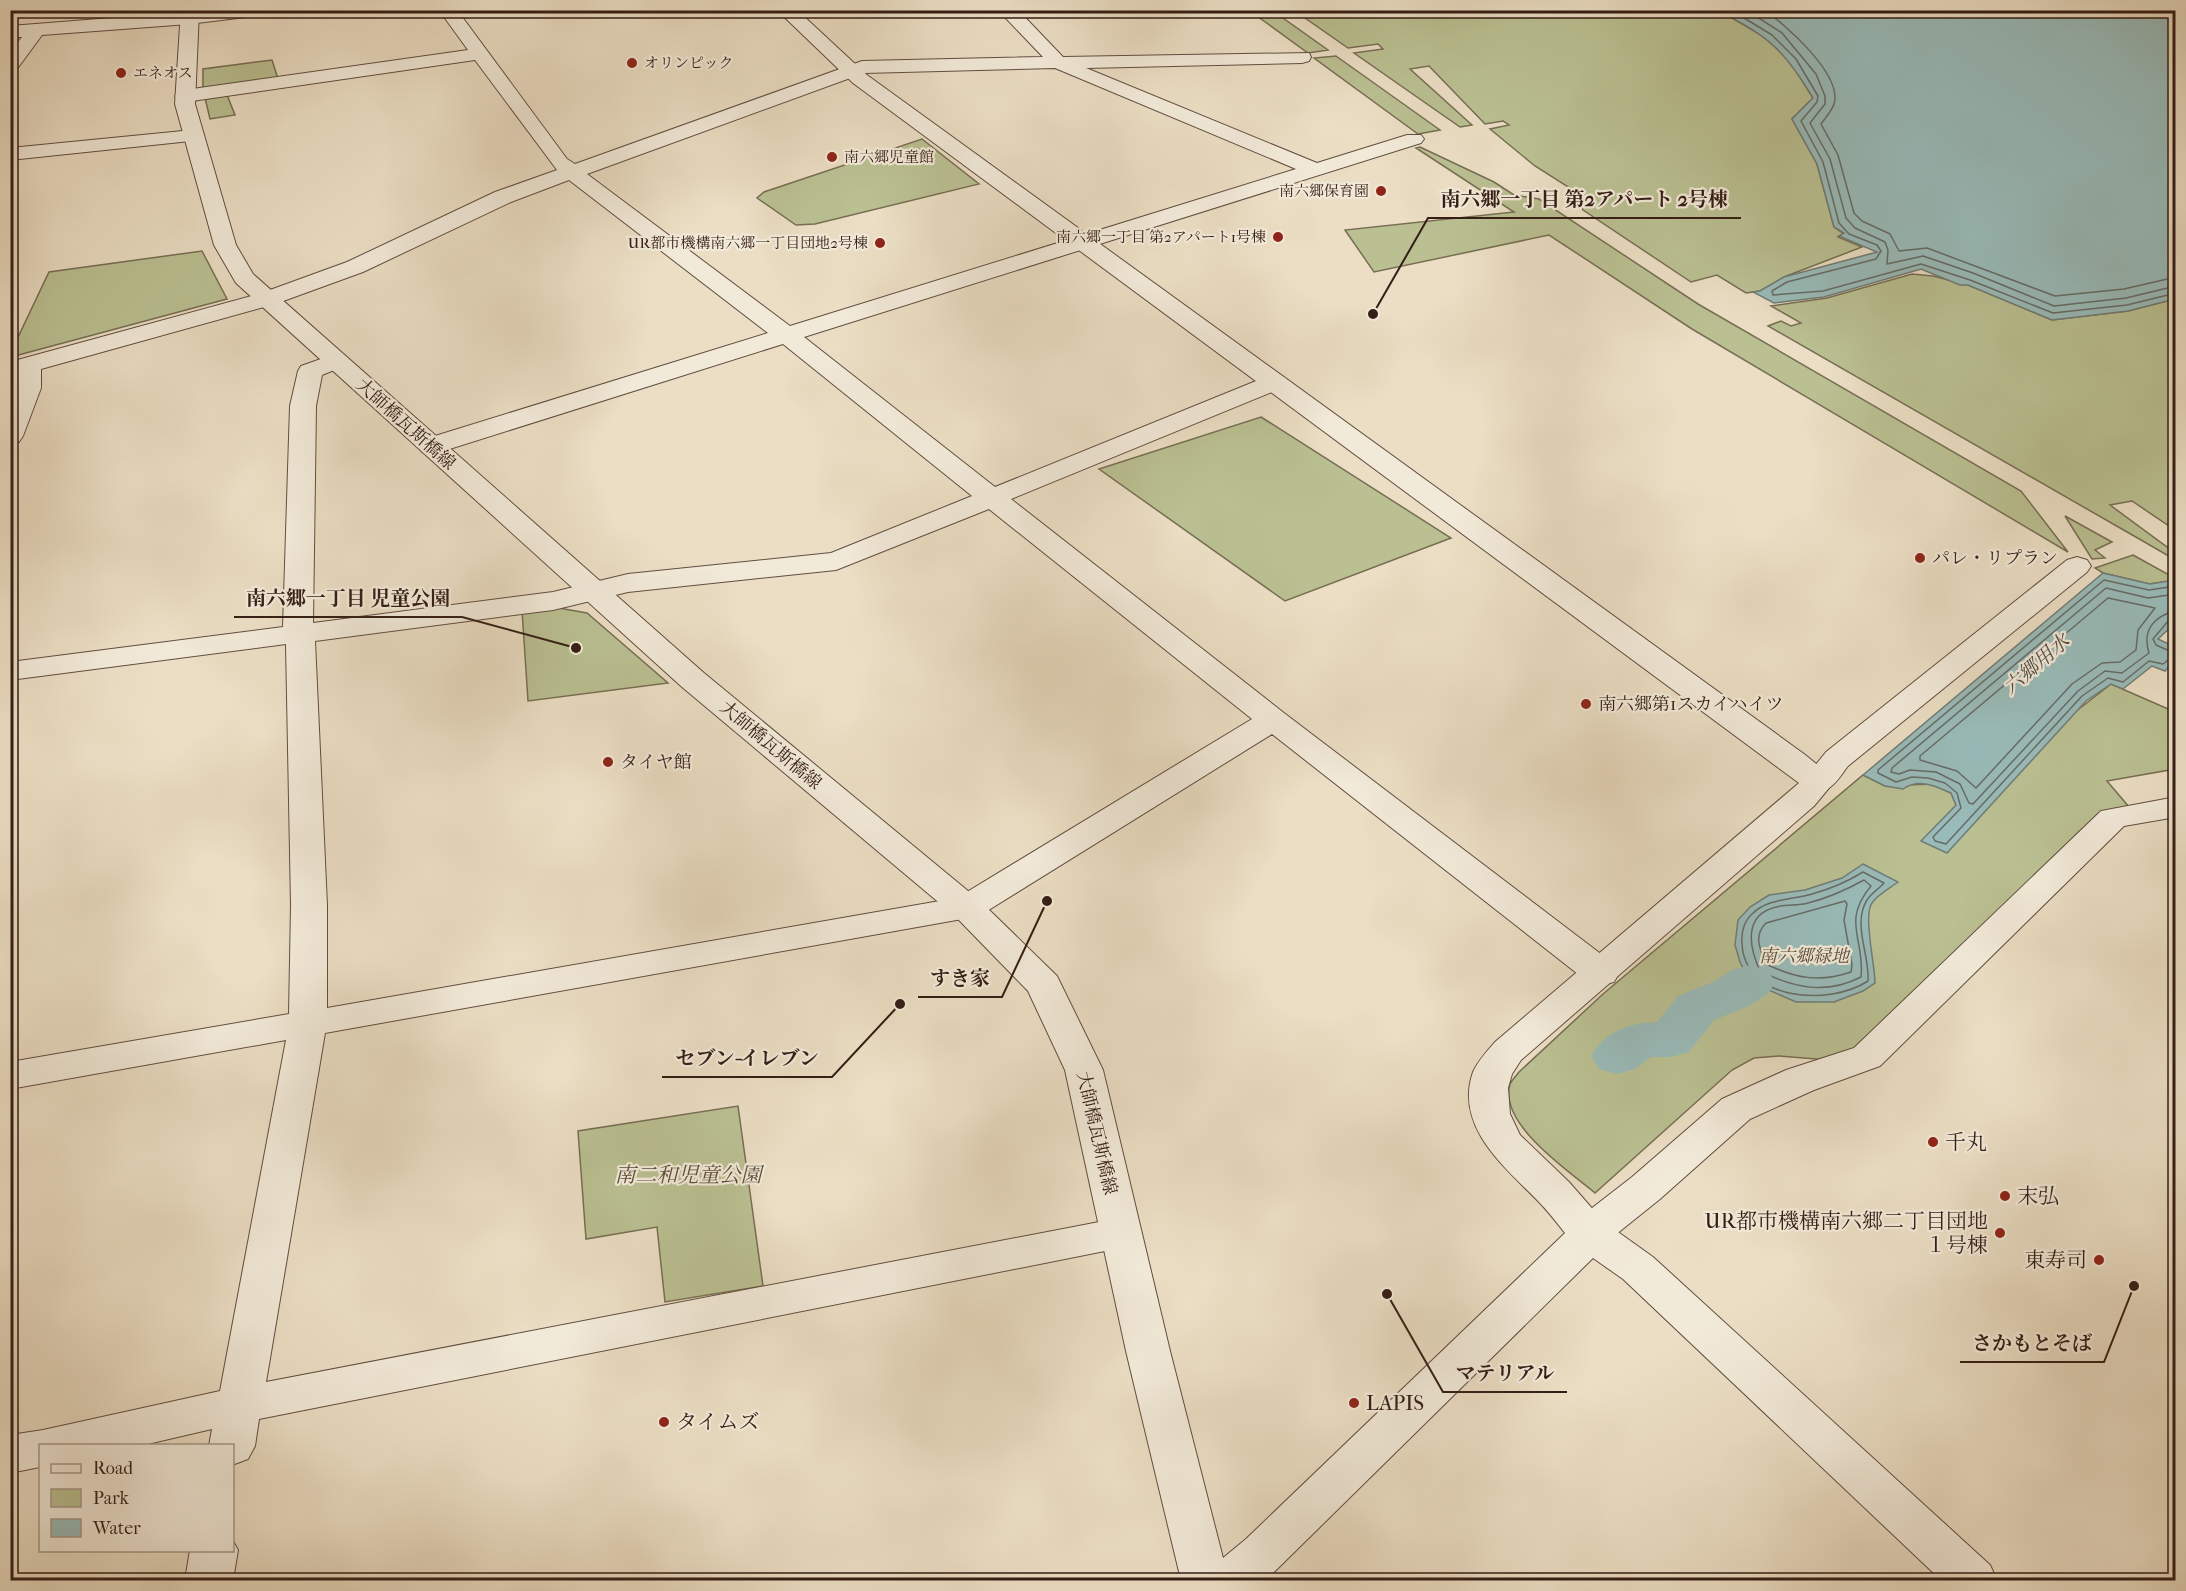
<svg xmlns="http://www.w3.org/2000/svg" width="2186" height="1591" viewBox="0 0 2186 1591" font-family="'IM FELL French Canon','Noto Serif JP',serif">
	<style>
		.green { fill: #bac092; stroke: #776e54; stroke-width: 1.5 }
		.water { fill: #99bbb9; stroke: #717c77; stroke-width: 1.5 }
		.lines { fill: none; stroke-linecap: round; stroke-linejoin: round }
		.shore { stroke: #666c67; stroke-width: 1.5 }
		.canal { fill: #99bbb9; fill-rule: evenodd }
		.minor-casing { stroke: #624d41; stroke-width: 2 }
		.tertiary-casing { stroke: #624d41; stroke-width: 2 }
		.minor { fill: #f2ead9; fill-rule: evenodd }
		.tertiary { fill: #f2ead9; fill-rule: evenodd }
		.poi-dot { fill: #8f2418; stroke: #f2ead9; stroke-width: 2 }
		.labels { text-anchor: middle; stroke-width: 4.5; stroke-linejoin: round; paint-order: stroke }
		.far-poi-label { font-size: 15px; fill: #341d15; stroke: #f2ead9; text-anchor: start }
		.street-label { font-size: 18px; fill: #341d15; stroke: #f2ead9 }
		.poi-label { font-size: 18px; fill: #341d15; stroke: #f2ead9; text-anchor: start }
		.park-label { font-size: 18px; font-style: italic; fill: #5c4e3a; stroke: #f2ead9 }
		.water-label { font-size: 20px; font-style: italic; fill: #524c46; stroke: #f2ead9 }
		.near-poi-label { font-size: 21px; fill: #341d15; stroke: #f2ead9; text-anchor: start }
		.near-park-label { font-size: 21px; font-style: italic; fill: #5c4e3a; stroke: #f2ead9 }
		.leader { fill: none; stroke: #341d15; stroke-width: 2 }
		.callout-dot { fill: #341d15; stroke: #f2ead9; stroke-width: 2 }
		.callout-label { font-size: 20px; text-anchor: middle; font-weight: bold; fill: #341d15; stroke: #f2ead9; stroke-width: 4.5; stroke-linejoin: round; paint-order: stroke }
	</style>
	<rect width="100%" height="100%" fill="#ebdec4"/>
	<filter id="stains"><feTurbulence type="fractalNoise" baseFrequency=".00333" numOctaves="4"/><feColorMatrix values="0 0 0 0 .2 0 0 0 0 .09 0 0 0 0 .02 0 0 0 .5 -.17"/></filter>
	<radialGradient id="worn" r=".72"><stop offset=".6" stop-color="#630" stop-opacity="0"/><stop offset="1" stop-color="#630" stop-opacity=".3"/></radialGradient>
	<!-- green -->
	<path class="green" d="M 1250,11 L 1273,11 L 1328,50 L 1308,53 Z
		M 1295,11 L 1720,11 L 1768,39 L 1791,63 L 1813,98 L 1792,119 L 1817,164 L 1834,227 L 1844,234 L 1838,237 L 1862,247 L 1784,277 L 1760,291 L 1746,293 L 1717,275 L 1691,282 L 1583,210 L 1573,190 L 1535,166 L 1490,129 L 1509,125 L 1503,121 L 1485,124 L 1429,66 L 1410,69 L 1472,125 L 1460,127 L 1354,53 L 1383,49 L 1378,44 L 1348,48 Z
		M 1336,56 L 1440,130 L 1418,134 L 1314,58 Z
		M 272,60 L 278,79 L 203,90 L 203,69 Z
		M 227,95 L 235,115 L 210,119 L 205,98 Z
		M 922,139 L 979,184 L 815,224 L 796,225 L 757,198 L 764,192 Z
		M 1420,147 L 1494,182 L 1514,195 L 1539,199 L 1698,304 L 2021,491 L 2068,552 L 1692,329 L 1549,235 L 1374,272 L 1345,230 L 1514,212 L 1416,148 Z
		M 202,251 L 227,299 L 11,357 L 11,352 L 49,272 Z
		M 1912,274 L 1933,276 L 1968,285 L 2052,320 L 2128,311 L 2175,299 L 2175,530 L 2132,501 L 2110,505 L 2175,553 L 2175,557 L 2172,558 L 2141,540 L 1768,326 L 1781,321 L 1791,326 L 1801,323 L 1771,306 L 1827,298 Z
		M 1261,417 L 1451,538 L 1285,601 L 1099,469 Z
		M 2065,516 L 2112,542 L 2095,550 L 2105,558 L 2092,559 Z
		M 2133,555 L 2171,576 L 2168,578 L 2173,581 L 2149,584 L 2103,573 L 2095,568 Z
		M 553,607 L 587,613 L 668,683 L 528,701 L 522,610 Z
		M 2111,684 L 2175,712 L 2175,769 L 2107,781 L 2135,814 L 1848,1056 L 1829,1060 L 1779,1056 L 1754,1058 L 1732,1070 L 1595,1193 C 1569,1171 1498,1124 1510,1084 C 1512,1080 1516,1076 1519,1072 L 1603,994 L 1863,775 L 1885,786 L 1931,784 L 1951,793 L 1956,805 Z
		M 738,1106 L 763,1286 L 665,1302 L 657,1227 L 586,1239 L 578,1131 Z"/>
	<!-- water -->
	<path class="water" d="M 1718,11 L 2175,11 L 2175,299 L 2128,311 L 2052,320 L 1968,285 L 1960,285 L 1921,269 L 1824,297 L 1774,303 L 1753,292 L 1760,291 L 1784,277 L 1877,252 L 1839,236 L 1844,233 L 1834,227 L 1817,164 L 1792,119 L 1813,98 C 1785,51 1768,35 1718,11 Z
		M 2103,573 L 2150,584 L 2175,580 L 2175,623 L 2158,639 L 2175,647 L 2175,660 L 2165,671 L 2152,666 L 2123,689 L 2111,684 L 2086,701 L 1947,853 L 1921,841 L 1956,805 L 1951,793 C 1935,786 1919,778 1903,789 L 1885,786 L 1863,775 Z
		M 1863,864 L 1898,882 C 1890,888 1877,895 1872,903 C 1863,915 1875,965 1875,983 L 1863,991 L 1834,1002 L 1796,1002 L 1750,982 L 1740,962 L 1735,945 L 1738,920 L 1750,907 L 1769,895 L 1805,890 L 1842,878 Z"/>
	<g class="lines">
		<!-- shore -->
		<path class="shore" d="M 1731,10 L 1772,35 L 1796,59 L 1818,96 L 1817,102 L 1801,121 L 1823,162 L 1839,223 L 1849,234 L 1877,245 L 1881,251 L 1876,259 L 1787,282 L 1772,291 L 1773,295 L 1823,291 L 1921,264 L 1970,280 L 2053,313 L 2127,305 L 2176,293
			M 1746,10 L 1782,33 L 1816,74 L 1825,96 L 1825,104 L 1810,123 L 1830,159 L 1846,218 L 1855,228 L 1885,242 L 1888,250 L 1887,264 L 1923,256 L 1973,273 L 2054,306 L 2126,298 L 2176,286
			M 1764,10 C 1785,24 1843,75 1834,104 C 1832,111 1825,118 1821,124 L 1838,155 L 1854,213 L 1862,221 L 1890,234 L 1899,251 L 1927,248 L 2055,296 L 2124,289 L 2176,277
			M 2176,586 L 2149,590 L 2104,580 L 1878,770 L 1878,773 L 1896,782 L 1912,777 L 1928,778 L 1945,783 L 1957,793 L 1961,808 L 1933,837 L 1935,841 L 1946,844 L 2082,696 L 2108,678 L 2123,682 L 2149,661 L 2163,664 L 2172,657 L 2172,652 L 2156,645 L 2153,639 L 2169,620 L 2176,619
			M 2176,594 L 2148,598 L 2106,588 L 1892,768 L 1891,772 L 1899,774 L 1910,770 L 1936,772 L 1960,784 L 1969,803 L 1973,804 L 2078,691 L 2105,671 L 2122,673 L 2149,653 C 2142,631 2153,616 2176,611
			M 2108,598 L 2155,608 L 2138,630 L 2136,650 L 2120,662 L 2102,663 L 2072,684 L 1976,788 L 1957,771 L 1920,760 L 1920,756 Z
			M 1863,872 L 1884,883 C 1879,889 1871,893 1867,900 C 1852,924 1870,955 1868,981 C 1830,1006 1744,1002 1742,943 C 1741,933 1744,921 1752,914 C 1768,898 1792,900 1812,894 C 1830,889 1847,882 1863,872 Z
			M 1864,880 L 1871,886 C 1841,922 1865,938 1861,977 C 1826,995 1794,988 1760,971 C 1749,947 1743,915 1776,907 C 1787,904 1798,906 1808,903 C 1828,898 1846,890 1864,880 Z
			M 1845,901 L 1847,904 L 1844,920 L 1852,965 L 1851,972 C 1819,983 1795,978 1766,964 C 1760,949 1753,936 1766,923 Z"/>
		<!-- canal -->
		<path class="canal" d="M 1750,965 L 1768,970 L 1775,982 L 1768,994 L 1749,1006 L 1714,1020 L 1689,1052 L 1671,1057 L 1651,1057 L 1635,1069 L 1617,1074 L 1599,1069 L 1591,1056 C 1606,1031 1629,1023 1657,1022 L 1678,996 L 1713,982 L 1732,970 Z"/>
		<defs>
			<path id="minor" d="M 214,10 L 271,10 L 262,15 L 189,24 L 42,35 L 17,69 L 10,71 L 10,52 L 22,37 L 10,37 L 10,26 Z
				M 439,10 L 457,10 L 567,159 L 575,164 L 862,61 L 1043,57 L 998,10 L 1018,10 L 1063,57 L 1309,53 L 1311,57 L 1309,61 L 1302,63 L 1086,68 L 1317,163 L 1407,135 L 1421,135 L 1424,139 L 1421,143 L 804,337 L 995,487 L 1266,377 L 1275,374 L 1284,377 L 1288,382 L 1284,387 L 1011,499 L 1284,713 L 1614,964 L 1619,973 L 1614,982 L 1601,985 L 1588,982 L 1272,734 L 979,916 L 325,1033 L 266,1382 L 1120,1218 L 1135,1223 L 1141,1234 L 1135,1245 L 259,1419 L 255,1446 L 248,1459 L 232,1465 L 232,1446 L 209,1446 L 212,1429 L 139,1446 L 40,1446 L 40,1467 L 10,1473 L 10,1435 L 43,1430 L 220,1391 L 286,1040 L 10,1089 L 10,1062 L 289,1014 L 291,905 L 286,644 L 10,680 L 10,662 L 283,627 L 290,406 L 298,371 L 301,366 L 335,354 L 344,356 L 347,361 L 344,366 L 322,375 L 316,406 L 313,623 L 553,592 L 628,574 L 831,553 L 972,496 L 783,344 L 440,452 L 431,454 L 422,452 L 418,446 L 422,440 L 768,333 L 569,180 L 511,202 L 363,272 L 275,304 L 41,369 L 41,388 L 23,436 L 19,442 L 10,444 L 10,401 L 15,388 L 16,376 L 10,377 L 10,362 L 259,294 L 347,262 L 495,192 L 557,170 L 475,60 L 185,102 L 178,100 L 175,96 L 178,92 L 185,90 L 468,50 ZM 1055,68 L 1296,169 L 790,326 L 587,174 L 864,73 ZM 989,509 L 1252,719 L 957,898 L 327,1008 L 327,905 L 315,641 L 553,610 L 628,592 L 836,570 Z
				M 193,130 L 200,132 L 203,136 L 200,140 L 10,160 L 10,148 Z
				M 2077,557 L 2087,560 L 2091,566 L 2087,572 L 1848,766 C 1835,783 1831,795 1806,789 L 1802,782 L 1826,752 L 2067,560 Z
				M 2176,797 L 2176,817 L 2124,826 L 1880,1066 L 1814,1090 L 1750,1119 L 1660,1199 L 1604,1244 L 1589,1249 L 1574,1244 L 1568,1233 L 1574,1222 L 1632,1177 L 1722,1099 L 1786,1070 L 1854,1048 L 2101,811 Z
				M 232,1539 L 238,1550 L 233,1580 L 185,1580 L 190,1550 L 232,1550 Z"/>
			<path id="tertiary" d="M 181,10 L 199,10 L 195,104 L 236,245 L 253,274 L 704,673 L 979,900 L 1057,976 L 1103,1070 L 1170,1351 L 1223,1558 L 1246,1539 L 1565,1233 C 1557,1223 1548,1211 1538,1201 C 1505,1167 1454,1127 1473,1072 C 1478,1061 1487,1051 1495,1042 L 1799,783 L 853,83 L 777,10 L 797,10 L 867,75 L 1804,754 L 1830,775 L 1834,782 L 1814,806 L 1521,1060 L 1512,1074 L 1508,1088 L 1510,1114 L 1520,1135 L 1569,1182 L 1604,1222 L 1653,1257 L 1990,1565 L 1997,1580 L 1941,1580 L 1623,1279 L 1593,1258 L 1266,1580 L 1181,1580 L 1126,1351 L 1065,1070 L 1028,991 L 955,916 L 682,687 L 236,283 L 214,245 L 175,104 Z"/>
		</defs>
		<!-- minor casing -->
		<use href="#minor" class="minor-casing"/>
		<!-- tertiary casing -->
		<use href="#tertiary" class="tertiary-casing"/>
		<!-- minor -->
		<use href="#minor" class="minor"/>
		<!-- tertiary -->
		<use href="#tertiary" class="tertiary"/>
	</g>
	<!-- markers -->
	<g class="poi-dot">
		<circle cx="632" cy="63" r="6"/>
		<circle cx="121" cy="73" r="6"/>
		<circle cx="832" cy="157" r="6"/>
		<circle cx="1381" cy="191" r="6"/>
		<circle cx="1278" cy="237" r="6"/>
		<circle cx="880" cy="243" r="6"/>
		<circle cx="1920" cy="558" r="6"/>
		<circle cx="1586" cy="704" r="6"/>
		<circle cx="608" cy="762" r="6"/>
		<circle cx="1933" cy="1142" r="6"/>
		<circle cx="2005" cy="1196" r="6"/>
		<circle cx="2000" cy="1233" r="6"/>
		<circle cx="2099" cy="1260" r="6"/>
		<circle cx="1354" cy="1403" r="6"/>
		<circle cx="664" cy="1422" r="6"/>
	</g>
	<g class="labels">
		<!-- far-poi labels -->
		<g class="far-poi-label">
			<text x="644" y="68">オリンピック</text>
			<text x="133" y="78">エネオス</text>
			<text x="844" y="162">南六郷児童館</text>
			<text x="1369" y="196" text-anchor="end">南六郷保育園</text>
			<text x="1266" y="242" text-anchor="end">南六郷一丁目 第2アパート1号棟</text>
			<text x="868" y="248" text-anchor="end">UR都市機構南六郷一丁目団地2号棟</text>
		</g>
		<!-- street labels -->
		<g class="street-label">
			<text transform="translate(406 424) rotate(42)" y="6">大師橋瓦斯橋線</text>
			<text transform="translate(771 745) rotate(40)" y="6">大師橋瓦斯橋線</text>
			<text transform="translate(1097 1133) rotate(77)" y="6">大師橋瓦斯橋線</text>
		</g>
		<!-- poi labels -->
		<g class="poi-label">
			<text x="1932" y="564">パレ・リプラン</text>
			<text x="1598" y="710">南六郷第1スカイハイツ</text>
			<text x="620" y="768">タイヤ館</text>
		</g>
		<!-- park labels -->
		<g class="park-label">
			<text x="1804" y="962">南六郷緑地</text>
		</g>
		<!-- water labels -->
		<g class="water-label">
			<text transform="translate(2036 664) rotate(-41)" y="7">六郷用水</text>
		</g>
		<!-- near-poi labels -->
		<g class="near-poi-label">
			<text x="1945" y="1149">千丸</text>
			<text x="2017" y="1203">末弘</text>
			<text x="1988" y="1228" text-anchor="end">UR都市機構南六郷二丁目団地<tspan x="1988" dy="24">１号棟</tspan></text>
			<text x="2087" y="1267" text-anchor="end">東寿司</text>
			<text x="1366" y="1410">LAPIS</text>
			<text x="676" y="1429">タイムズ</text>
		</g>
		<!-- near-park labels -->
		<g class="near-park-label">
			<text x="688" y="1182">南二和児童公園</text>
		</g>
	</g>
	<!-- callouts -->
	<path class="leader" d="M1373 314L1428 218H1741M576 648L462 617H234M1047 901L1002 997H918M900 1004L832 1077H662M2134 1286L2104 1362H1960M1387 1294L1443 1392H1567"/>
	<g class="callout-dot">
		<circle cx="1373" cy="314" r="6"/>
		<circle cx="576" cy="648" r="6"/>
		<circle cx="1047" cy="901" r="6"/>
		<circle cx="900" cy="1004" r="6"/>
		<circle cx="2134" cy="1286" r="6"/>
		<circle cx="1387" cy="1294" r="6"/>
	</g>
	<g class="callout-label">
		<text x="1584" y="206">南六郷一丁目 第2アパート 2号棟</text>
		<text x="348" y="605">南六郷一丁目 児童公園</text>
		<text x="960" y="985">すき家</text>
		<text x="747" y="1065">セブン-イレブン</text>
		<text x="2032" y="1350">さかもとそば</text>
		<text x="1505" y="1380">マテリアル</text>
	</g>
	<!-- margin -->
	<rect width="2186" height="1591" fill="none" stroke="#ebdec4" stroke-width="36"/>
	<rect x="12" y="12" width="2162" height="1567" fill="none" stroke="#341d15" stroke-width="3"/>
	<rect x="18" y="18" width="2150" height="1555" fill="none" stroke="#341d15" stroke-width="1.5"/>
	<!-- legend -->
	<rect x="39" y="1444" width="195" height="108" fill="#f2ead9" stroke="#a6988b" stroke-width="1.5"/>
	<rect x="51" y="1464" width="30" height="9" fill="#f2ead9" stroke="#a6988b" stroke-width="1.5"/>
	<text x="93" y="1474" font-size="18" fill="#341d15">Road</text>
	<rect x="51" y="1489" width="30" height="18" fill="#bac092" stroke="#a6988b" stroke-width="1.5"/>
	<text x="93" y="1504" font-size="18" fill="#341d15">Park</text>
	<rect x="51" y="1519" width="30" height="18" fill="#99bbb9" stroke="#a6988b" stroke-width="1.5"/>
	<text x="93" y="1534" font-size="18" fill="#341d15">Water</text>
	<rect width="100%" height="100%" filter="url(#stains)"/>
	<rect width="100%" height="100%" fill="url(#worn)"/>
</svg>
